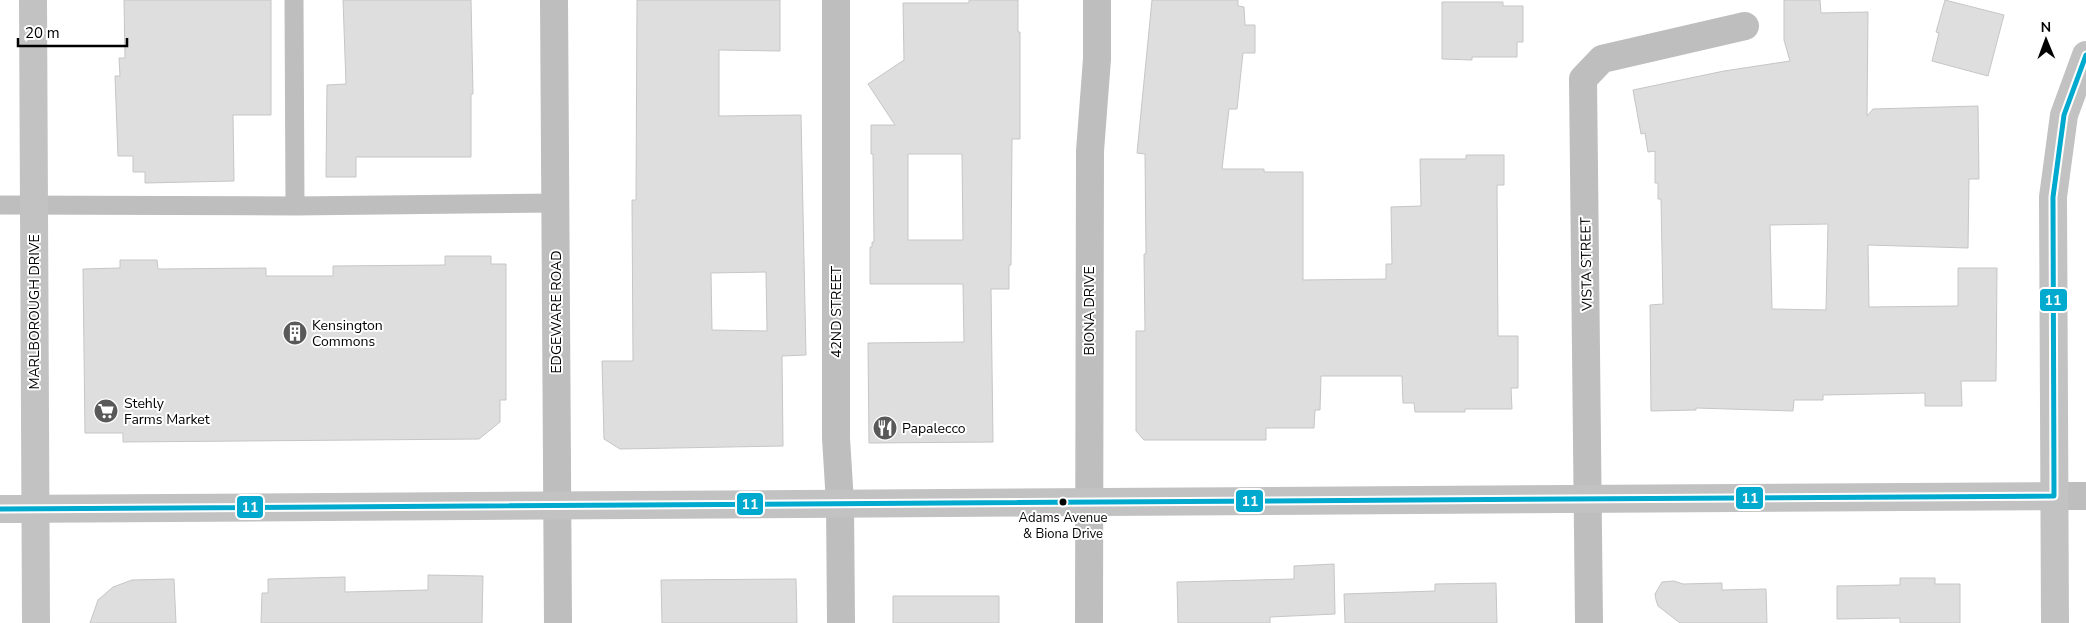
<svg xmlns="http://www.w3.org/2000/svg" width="2086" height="623" viewBox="0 0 2086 623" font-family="'Nunito Sans',sans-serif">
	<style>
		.building { fill: #dedede; stroke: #c6c6c6; fill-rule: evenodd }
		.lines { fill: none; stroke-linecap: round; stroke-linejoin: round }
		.lane { stroke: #bebebe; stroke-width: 19 }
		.street { stroke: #bebebe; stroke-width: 28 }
		.secondary { stroke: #c2c2c2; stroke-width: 28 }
		.bus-1-casing { stroke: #fff; stroke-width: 9 }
		.bus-1 { stroke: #00a9ce; stroke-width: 5 }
		.bus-dot { fill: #000; stroke: #fff; stroke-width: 2 }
		.labels { text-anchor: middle; stroke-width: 4; stroke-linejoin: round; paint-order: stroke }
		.bus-label { font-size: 13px; fill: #000; stroke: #fff }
		.street-label { font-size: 14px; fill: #000; stroke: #fff }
		.poi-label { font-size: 14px; fill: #000; stroke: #fff; text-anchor: start }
		.line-badge { stroke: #fff; stroke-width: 2 }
		.badge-label { font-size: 14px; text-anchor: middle; font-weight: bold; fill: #fff }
	</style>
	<rect width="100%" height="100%" fill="#fff"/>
	<!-- building -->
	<path class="building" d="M 124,0 L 271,0 L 271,115 L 233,115 L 234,181 L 145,183 L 145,172 L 133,172 L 133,156 L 118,156 L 115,76 L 120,76 L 119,58 L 125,58 Z
		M 343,0 L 471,0 L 473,94 L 471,94 L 471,157 L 356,157 L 356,177 L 326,177 L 327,85 L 346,84 Z
		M 637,0 L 780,0 L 780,51 L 719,50 L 719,116 L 801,115 L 806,355 L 782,356 L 783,446 L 620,449 L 604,439 L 602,361 L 633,361 L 632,200 L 636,200 ZM 766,272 L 767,331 L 712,330 L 711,273 Z
		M 969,0 L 1018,0 L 1018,32 L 1020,32 L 1020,139 L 1012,139 L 1011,265 L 1009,265 L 1009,289 L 991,289 L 993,442 L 869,443 L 868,343 L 964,342 L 963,284 L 870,284 L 870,247 L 872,247 L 872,242 L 874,242 L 873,154 L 871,154 L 871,125 L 895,125 L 868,84 L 904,60 L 903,3 L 969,3 ZM 908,154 L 962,154 L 963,240 L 908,240 Z
		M 1152,0 L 1238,0 L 1238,6 L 1244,7 L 1245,25 L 1255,25 L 1255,53 L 1243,53 L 1237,109 L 1229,109 L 1222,169 L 1264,169 L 1264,172 L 1303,172 L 1303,280 L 1386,279 L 1386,264 L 1392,264 L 1391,207 L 1421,206 L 1420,159 L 1466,159 L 1466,155 L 1504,155 L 1504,185 L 1497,185 L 1498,336 L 1518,336 L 1518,388 L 1511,388 L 1512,409 L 1465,409 L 1465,412 L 1415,412 L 1414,403 L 1403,403 L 1402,376 L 1321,376 L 1320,410 L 1315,410 L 1314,428 L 1266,428 L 1266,440 L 1144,440 L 1136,431 L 1136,331 L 1145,331 L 1144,254 L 1146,254 L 1145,154 L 1137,153 Z
		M 1784,0 L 1820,0 L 1821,13 L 1868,12 L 1867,116 L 1873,109 L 1978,106 L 1979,179 L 1969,179 L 1968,248 L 1868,245 L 1869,307 L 1958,306 L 1958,268 L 1997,268 L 1996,381 L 1961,381 L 1962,406 L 1925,406 L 1925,393 L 1823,395 L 1823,400 L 1794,400 L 1793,411 L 1696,408 L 1696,410 L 1651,411 L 1650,305 L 1663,304 L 1661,199 L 1658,199 L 1658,183 L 1655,183 L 1655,151 L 1648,152 L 1645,133 L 1641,134 L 1633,90 L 1724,71 L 1790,61 L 1784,40 ZM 1828,224 L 1826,310 L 1772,309 L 1770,225 Z
		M 1945,0 L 2004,15 L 1988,76 L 1932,61 L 1939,33 L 1936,32 Z
		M 1442,2 L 1503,2 L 1503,6 L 1523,6 L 1523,42 L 1517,42 L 1517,57 L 1472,57 L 1472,60 L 1442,59 Z
		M 445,256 L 491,256 L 491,264 L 506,264 L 506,400 L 500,400 L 500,422 L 479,439 L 123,442 L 123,433 L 85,433 L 83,269 L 120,268 L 120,260 L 157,260 L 158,269 L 266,268 L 266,276 L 333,276 L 333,266 L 445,265 Z
		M 1334,564 L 1335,614 L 1270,617 L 1270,623 L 1178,623 L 1177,582 L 1294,579 L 1294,566 Z
		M 428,575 L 483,576 L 482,623 L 261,623 L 262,593 L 268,593 L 268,579 L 345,577 L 345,592 L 428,590 Z
		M 1900,578 L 1935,578 L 1935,584 L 1960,584 L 1960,623 L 1900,623 L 1900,618 L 1837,619 L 1837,586 L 1900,585 Z
		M 174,579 L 176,623 L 90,623 L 98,600 L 113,587 L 132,580 Z
		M 796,579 L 797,623 L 662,623 L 661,580 Z
		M 1674,581 L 1683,584 L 1722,583 L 1722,590 L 1766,589 L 1767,623 L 1680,623 L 1658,606 L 1656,600 L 1655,594 L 1662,582 Z
		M 1496,583 L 1497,623 L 1345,623 L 1344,594 L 1435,591 L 1435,584 Z
		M 893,596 L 999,596 L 999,623 L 893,623 Z"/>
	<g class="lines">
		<!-- lane -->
		<path class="lane" d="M 294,0 L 295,206
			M 0,205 L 295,206 L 555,203"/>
		<!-- street -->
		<path class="street" d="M 554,0 L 558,623
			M 836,0 L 836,438 L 840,503 L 841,623
			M 2054,496 L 2086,496
			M 1089,623 L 1090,151 L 1097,59 L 1097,0
			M 1589,623 L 1583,79 L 1602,59 L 1745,26"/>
		<!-- secondary -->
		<path class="secondary" d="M 33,0 L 36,623
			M 0,509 L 2054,496
			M 2055,623 L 2053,197 L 2064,115 L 2086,55"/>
		<defs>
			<path id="bus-1" d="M 0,509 L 2054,496 L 2053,197 L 2064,115 L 2086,55"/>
		</defs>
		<!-- bus-1 casing -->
		<use href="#bus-1" class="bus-1-casing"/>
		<!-- bus-1 -->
		<use href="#bus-1" class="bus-1"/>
	</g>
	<!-- icons -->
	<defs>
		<symbol id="building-disc" viewBox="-11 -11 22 22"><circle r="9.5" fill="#595959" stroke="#fff"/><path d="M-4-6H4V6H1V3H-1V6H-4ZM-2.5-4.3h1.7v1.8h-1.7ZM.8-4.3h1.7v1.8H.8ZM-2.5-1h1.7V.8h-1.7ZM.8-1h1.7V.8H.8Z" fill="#fff"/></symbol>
		<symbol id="supermarket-disc" viewBox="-11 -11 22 22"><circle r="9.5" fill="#595959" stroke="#fff"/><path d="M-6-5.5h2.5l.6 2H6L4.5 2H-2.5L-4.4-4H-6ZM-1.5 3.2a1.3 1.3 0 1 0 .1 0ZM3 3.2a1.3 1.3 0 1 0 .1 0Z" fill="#fff"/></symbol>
		<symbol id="restaurant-disc" viewBox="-11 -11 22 22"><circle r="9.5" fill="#595959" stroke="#fff"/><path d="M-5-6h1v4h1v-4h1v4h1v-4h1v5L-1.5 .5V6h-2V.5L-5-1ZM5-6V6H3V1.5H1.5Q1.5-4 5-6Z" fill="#fff"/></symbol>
	</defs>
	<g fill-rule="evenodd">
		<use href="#building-disc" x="281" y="319" width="28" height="28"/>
		<use href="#supermarket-disc" x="92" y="397" width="28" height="28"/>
		<use href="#restaurant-disc" x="871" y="414" width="28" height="28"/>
	</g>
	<!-- markers -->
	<circle class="bus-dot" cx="1063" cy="502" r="4.5"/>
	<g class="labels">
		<!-- bus labels -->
		<g class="bus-label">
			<text x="1063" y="522">Adams Avenue<tspan x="1063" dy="16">&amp; Biona Drive</tspan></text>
		</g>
		<!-- street labels -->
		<g class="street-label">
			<text transform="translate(1586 264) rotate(-91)" y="5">VISTA STREET</text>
			<text transform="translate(1089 311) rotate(-90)" y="5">BIONA DRIVE</text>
			<text transform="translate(34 312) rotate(-90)" y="5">MARLBOROUGH DRIVE</text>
			<text transform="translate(556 312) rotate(-90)" y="5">EDGEWARE ROAD</text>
			<text transform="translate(836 312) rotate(-90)" y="5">42ND STREET</text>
		</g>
		<!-- poi labels -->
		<g class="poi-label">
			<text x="312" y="330">Kensington<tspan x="312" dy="16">Commons</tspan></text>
			<text x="124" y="408">Stehly<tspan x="124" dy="16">Farms Market</tspan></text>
			<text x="902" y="433">Papalecco</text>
		</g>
	</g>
	<g class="line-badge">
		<rect x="2039" y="288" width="29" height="24" rx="5" fill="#00a9ce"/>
		<rect x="1735" y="486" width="29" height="24" rx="5" fill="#00a9ce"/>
		<rect x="1235" y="489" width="29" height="24" rx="5" fill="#00a9ce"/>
		<rect x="736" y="492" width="28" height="24" rx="5" fill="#00a9ce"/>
		<rect x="236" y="495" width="28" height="24" rx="5" fill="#00a9ce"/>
	</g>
	<g class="badge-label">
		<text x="2053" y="305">11</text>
		<text x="1750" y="503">11</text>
		<text x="1250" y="506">11</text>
		<text x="750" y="509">11</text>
		<text x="250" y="512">11</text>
	</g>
	<!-- north arrow -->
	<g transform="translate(2046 40) rotate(359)" stroke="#ffffff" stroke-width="4" paint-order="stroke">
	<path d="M0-4L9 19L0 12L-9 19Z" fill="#000000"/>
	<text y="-8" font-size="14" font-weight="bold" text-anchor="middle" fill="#000000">N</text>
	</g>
	<!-- scale -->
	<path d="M18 38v8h109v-8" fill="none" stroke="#000000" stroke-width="2.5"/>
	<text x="25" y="38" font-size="15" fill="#000000" stroke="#ffffff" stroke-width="4" paint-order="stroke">20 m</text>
</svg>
